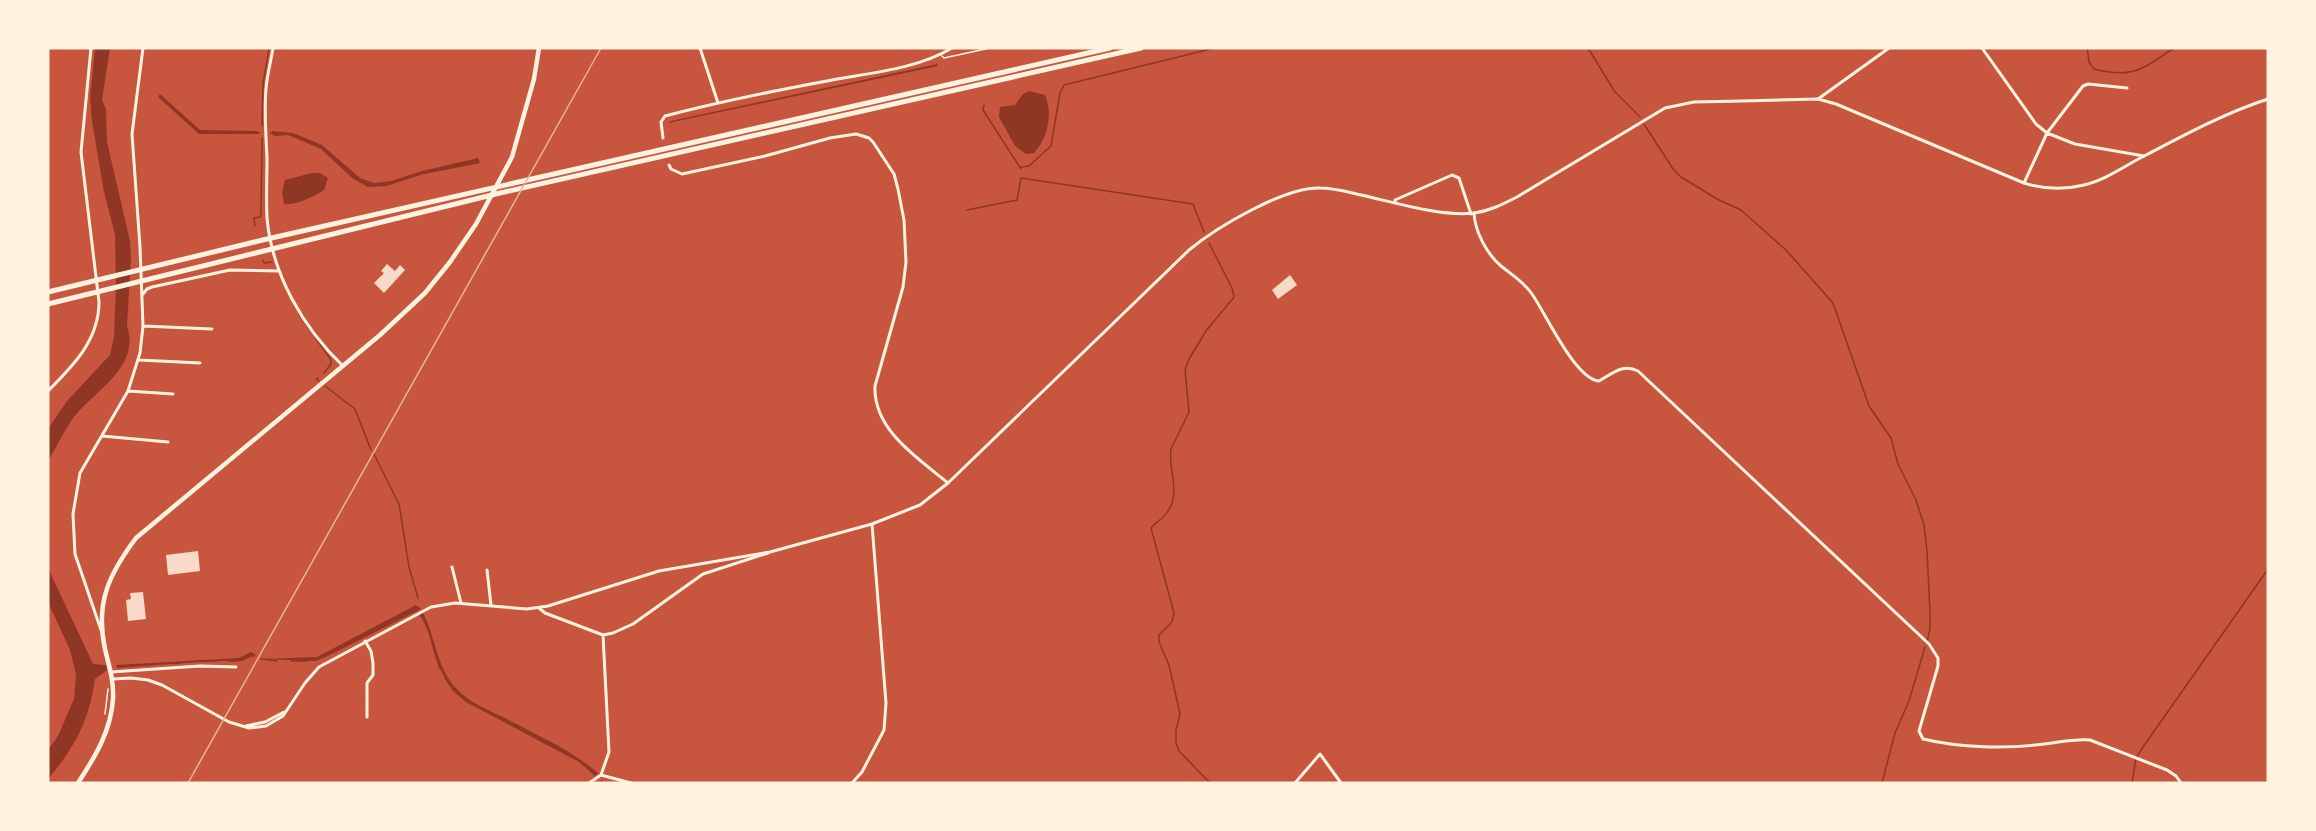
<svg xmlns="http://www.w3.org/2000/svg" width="2316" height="831" viewBox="0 0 2316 831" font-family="Roboto,sans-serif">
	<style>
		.water { fill: #8f3625 }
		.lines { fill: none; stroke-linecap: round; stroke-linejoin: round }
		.stream { stroke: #8f3625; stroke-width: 1.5 }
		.building { fill: #f7dbc8 }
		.path { stroke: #fff3e0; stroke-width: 1.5 }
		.minor { stroke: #fff3e0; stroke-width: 3 }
		.tertiary { stroke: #fff3e0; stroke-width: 3 }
		.primary { stroke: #fff3e0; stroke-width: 4.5 }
		.motorway { stroke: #fff3e0; stroke-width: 5 }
		.rail { stroke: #e9b49f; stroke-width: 1.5 }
	</style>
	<rect width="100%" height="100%" fill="#c8553d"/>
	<!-- water -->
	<path class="water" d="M 95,48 L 110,48 L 102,100 L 106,109 L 107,142 L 130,241 L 131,260 L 127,326 C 141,367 95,390 74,417 C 64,430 57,447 48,461 L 48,429 L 67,401 L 110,355 L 114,337 L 116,285 L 115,235 L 104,192 L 92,121 L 90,98 Z
		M 937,64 L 938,66 L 668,123 L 671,121 Z
		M 1029,91 L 1045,95 C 1053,114 1048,138 1034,153 L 1026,154 L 1015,146 L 999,117 L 1000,107 L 1015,105 L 1023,94 Z
		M 160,94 L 200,130 L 256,131 L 260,132 L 259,134 L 199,134 L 158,97 Z
		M 272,131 L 293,133 L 322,145 L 360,178 L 374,183 L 391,181 L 422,171 L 478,158 L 480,163 L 420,175 L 387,186 L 368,187 L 352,178 L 321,149 L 288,135 L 276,136 L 270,134 Z
		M 312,173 L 320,173 L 328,178 L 324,190 C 315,196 295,206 284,204 L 282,193 L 285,180 Z
		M 48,568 L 93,664 L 106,665 L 107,670 L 95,679 C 89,721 75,747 48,779 L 48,750 L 58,736 L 74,699 L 76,674 L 70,650 L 48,602 Z
		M 416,605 L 421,609 L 324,658 L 315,661 L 261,659 L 317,657 Z
		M 423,613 C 435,636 436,663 453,685 C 465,700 485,709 503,717 C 535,734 570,749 598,773 L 595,776 L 579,762 L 466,702 C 454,691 444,679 438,664 C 430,644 432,634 419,614 Z
		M 251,652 L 256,655 L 241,661 L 212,661 L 117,668 L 116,665 L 239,658 Z"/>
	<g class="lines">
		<!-- stream -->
		<path class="stream" d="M 1588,48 L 1615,92 L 1640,117
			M 2087,48 L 2089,62 L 2094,69 C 2134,79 2142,69 2174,48
			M 984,105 L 983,110 L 1021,169
			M 1644,124 L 1673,169 L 1681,177 L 1717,199 L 1741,210 L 1786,250 L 1833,303 L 1869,406 L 1891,438 L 1898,464 L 1916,500 L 1924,525 L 1927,551 L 1930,612 L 1930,629 L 1927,642
			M 262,125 L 263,84 L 269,48
			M 1021,167 L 1029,166 L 1051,146 L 1060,93 L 1064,85 L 1215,48
			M 967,210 L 1017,200 L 1021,178 L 1193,204 L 1204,232
			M 255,226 L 254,218 L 260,217 L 261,215 L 262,138
			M 1209,243 L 1232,288 L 1234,297 L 1206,331 L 1189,359 L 1185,370 L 1189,412 L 1171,449 C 1168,470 1181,492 1168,511 C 1164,518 1156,522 1151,528 L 1174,613 L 1172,622 L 1159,635 L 1159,642 L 1169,665 L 1180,714 L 1176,730 L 1176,743 L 1179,751 L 1210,783
			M 263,260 L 264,263 L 272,262
			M 299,314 L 331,360 L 331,364 L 324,373
			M 318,378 L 316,379 L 319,381
			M 325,386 L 355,409 L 371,450
			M 374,454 L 399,504 L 409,567 L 418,598
			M 429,630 L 440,669
			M 261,659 L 277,661
			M 243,660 L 249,656 L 254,656
			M 198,661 L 217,661
			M 228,661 L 238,661
			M 291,661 L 307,661
			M 171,663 L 181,663
			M 445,678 L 454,691 L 466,701
			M 599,783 L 602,781
			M 1882,783 L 1895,733 L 1909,701 L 1925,647
			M 2132,783 L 2136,758 L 2143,747 L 2268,569"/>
	</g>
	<!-- building -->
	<path class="building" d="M 387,264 L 395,271 L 400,265 L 405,270 L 384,293 L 374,283 L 384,273 L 381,271 Z
		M 1290,275 L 1297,285 L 1278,299 L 1272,290 Z
		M 198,551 L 200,571 L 168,575 L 166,555 Z
		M 143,592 L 146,619 L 128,621 L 126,600 L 131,599 L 130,593 Z"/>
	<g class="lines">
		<!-- path -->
		<path class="path" d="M 942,56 L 944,58 L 990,48
			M 105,714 L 108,689"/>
		<!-- minor -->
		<path class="minor" d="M 273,48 C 271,61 267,75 266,89 C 264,112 266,135 267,158 C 267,178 266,198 267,218 C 272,274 303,328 343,366
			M 700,48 L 718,103
			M 1982,48 L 2036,124 L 2047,133 L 2075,144 L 2144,156
			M 1818,99 L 1889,48
			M 663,138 L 661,122 L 665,116 C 718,102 773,91 827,81 C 868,73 915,70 952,48
			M 669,165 L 671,169 L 682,174 L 765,156 L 830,138 L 856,134 L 869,138 L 873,142 L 894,174 L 898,189 L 904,220 L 906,262 L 903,287 L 875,386 C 873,430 918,458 948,483
			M 2024,183 L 2047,133 L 2083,86 L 2088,84 L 2127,88
			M 1395,202 L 1395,200 L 1452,175 L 1459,178 L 1471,214
			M 1474,213 C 1475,232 1487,254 1501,266 C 1512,275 1524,282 1532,294 C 1546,314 1575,379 1599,381 C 1612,374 1623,363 1638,371 L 1929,644 L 1938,658 L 1938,666 L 1919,731 L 1923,739 C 1961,748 2006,749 2044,744 C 2060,742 2073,739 2090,740 L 2167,770 L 2176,776 L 2181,783
			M 143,294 L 147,289 L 152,287 L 230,270 L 279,271
			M 143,326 L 212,329
			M 139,360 L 200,363
			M 128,391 L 173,394
			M 102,436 L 168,442
			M 452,567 L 461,603
			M 487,570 L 491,605
			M 539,608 L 545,613 L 603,635 L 613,633 L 633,624 L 703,574 L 768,553
			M 101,630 L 75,554 L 73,514 L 80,473 L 128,391 L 140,353 L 143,326 L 140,247 L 132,134 L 143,48
			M 365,641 L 371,651 L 373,663 L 373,675 L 367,683 L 367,717
			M 111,672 L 200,666 L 236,667
			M 601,775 L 631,783
			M 589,783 L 601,775 L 609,752 L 603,635
			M 1295,783 L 1320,754 L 1341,783"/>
		<!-- tertiary -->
		<path class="tertiary" d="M 48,391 C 73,366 99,340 99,302 L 81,152 L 91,48
			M 113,679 L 131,678 L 148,680 L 162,685 L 229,722 L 249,728 L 266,726 L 283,716 L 305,683 L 319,667 L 431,607 L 455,603 L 527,609 L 548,606 L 659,571 L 770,552 L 872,524 L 920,505 L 948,483 L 1189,250 C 1217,227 1284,187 1320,188 C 1334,188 1348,192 1361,195 C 1393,202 1442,217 1474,213 C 1490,211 1503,204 1517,197 L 1665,108 L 1694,102 L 1742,101 L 1818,99 L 1836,104 L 2024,183 C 2043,189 2064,190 2084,185 C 2106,180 2126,165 2146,155 C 2186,134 2225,113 2268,99
			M 246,726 L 265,722 L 284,712
			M 852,783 L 862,772 L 884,730 L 886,703 L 872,524"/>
		<!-- primary -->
		<path class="primary" d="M 78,783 C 95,757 111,731 113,699 C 114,681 109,666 105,649 C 95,603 109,574 136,538 L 380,335 L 425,293 L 450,262 L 476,224 L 512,157 L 534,79 L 539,48"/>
		<!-- motorway -->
		<path class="motorway" d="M 48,292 L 267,239 L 1110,48
			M 48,304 L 500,193 L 1141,48"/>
		<!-- rail -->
		<path class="rail" d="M 188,783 L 601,48"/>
	</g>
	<!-- border -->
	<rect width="2316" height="831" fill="none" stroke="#fff3e0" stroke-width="99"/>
</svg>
